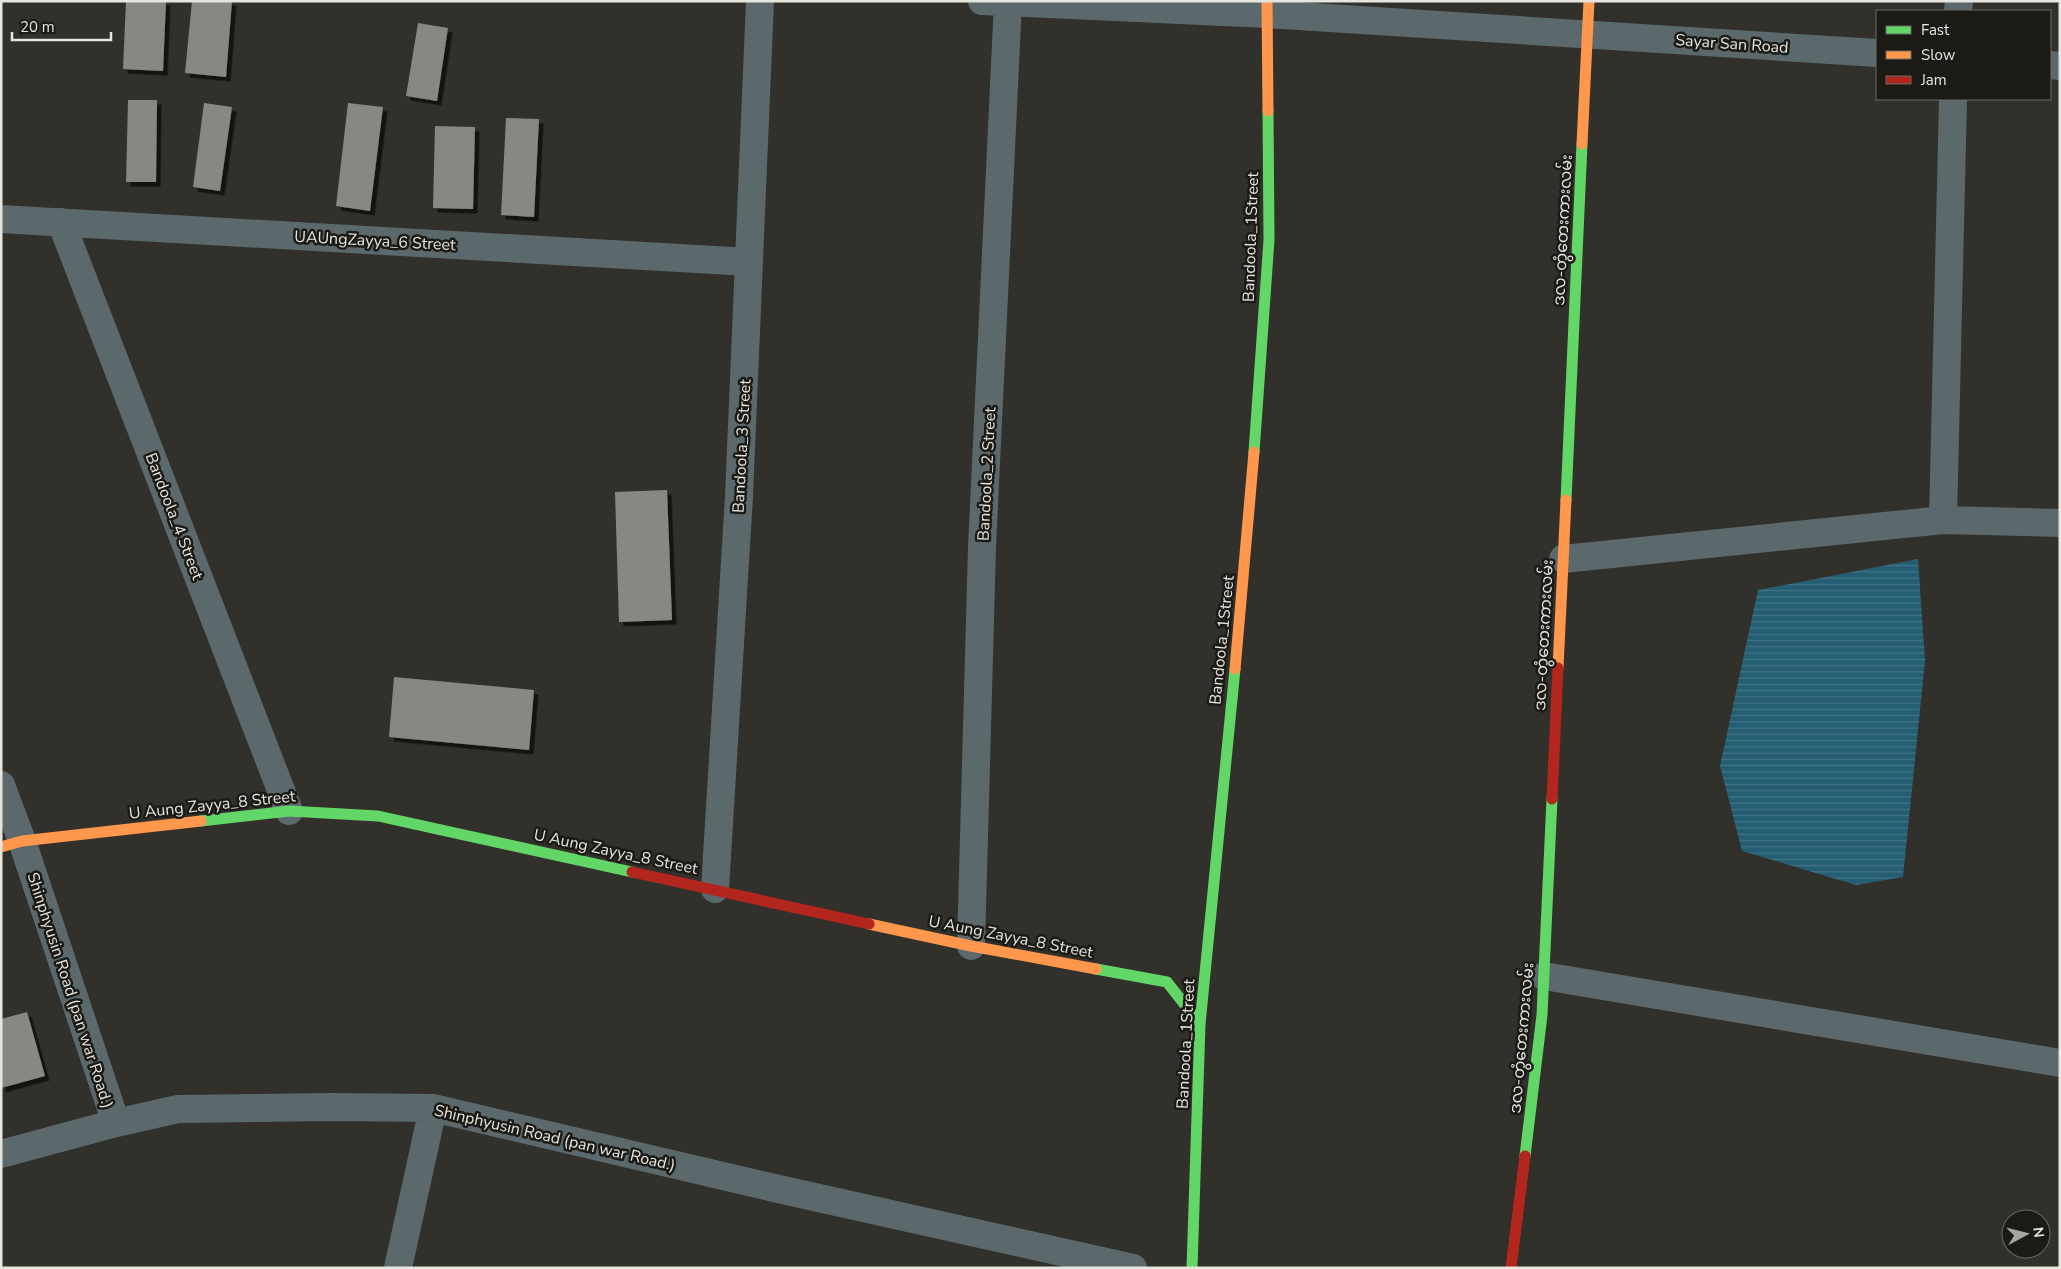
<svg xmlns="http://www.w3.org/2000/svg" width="2061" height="1269" viewBox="0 0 2061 1269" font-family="'Nunito Sans','Noto Sans Myanmar',sans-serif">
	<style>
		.water { fill: url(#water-rules) }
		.building { fill: #888783; filter: url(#shadow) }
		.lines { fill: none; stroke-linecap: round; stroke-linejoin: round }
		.street { stroke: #5b696d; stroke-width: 28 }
		.fast { stroke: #63d668; stroke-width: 11 }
		.slow { stroke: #ff974d; stroke-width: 11 }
		.jam { stroke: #b3261e; stroke-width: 11 }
		.labels { text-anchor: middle; stroke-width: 5; stroke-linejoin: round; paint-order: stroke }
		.street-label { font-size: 16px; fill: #e6e5de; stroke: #1b1a15 }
	</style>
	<defs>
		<pattern id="water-rules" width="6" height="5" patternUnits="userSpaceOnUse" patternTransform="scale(1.25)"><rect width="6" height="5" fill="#245e72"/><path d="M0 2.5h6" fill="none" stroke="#447586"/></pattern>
		<filter id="shadow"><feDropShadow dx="4.5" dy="4.5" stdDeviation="0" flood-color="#0009"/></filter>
	</defs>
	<rect width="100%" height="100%" fill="#31302a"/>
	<!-- water -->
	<path class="water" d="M 1918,559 L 1925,661 L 1903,877 L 1856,885 L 1742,851 L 1720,766 L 1758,590 Z"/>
	<!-- building -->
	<path class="building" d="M 126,1 L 166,1 L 163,71 L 123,69 Z
		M 192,1 L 232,1 L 226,77 L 185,73 Z
		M 418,23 L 448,28 L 437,101 L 406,96 Z
		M 128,100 L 157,100 L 156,182 L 126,182 Z
		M 204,103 L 232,107 L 220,191 L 193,187 Z
		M 348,103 L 383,107 L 370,211 L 336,206 Z
		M 506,118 L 539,119 L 534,217 L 501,215 Z
		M 435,126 L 475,127 L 473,209 L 433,208 Z
		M 667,490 L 672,620 L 619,622 L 615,492 Z
		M 394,677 L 534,690 L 529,750 L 389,737 Z
		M 27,1012 L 45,1076 L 1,1088 L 1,1019 Z"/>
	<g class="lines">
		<!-- street -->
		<path class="street" d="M 982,1 L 1267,14 L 1877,53
			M 1958,11 L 1959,1
			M 2050,65 L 2060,66
			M 1,219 L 749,262
			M 61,222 L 289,811
			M 1943,520 L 1953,99
			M 1563,559 L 1943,520 L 2060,523
			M 1,785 L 22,841 L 116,1123
			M 715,889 L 739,496 L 760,1
			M 971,946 L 982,547 L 1008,2
			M 1544,976 L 2060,1063
			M 1,1154 L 116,1123 L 178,1109 L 331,1107 L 433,1108 L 783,1190 L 1133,1268
			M 398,1268 L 433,1108"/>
		<!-- fast -->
		<path class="fast" d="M 1254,452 L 1269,240 L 1268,111
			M 1566,500 L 1582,144
			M 201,821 L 289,811 L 378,816 L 632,872
			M 1096,969 L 1167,982 L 1200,1024
			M 1525,1156 L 1542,1015 L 1552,799
			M 1192,1268 L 1200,1024 L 1235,669"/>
		<!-- slow -->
		<path class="slow" d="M 1267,1 L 1268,111
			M 1582,144 L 1589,1
			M 1558,668 L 1566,500
			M 1235,669 L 1254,452
			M 1,847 L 22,841 L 201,821
			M 869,924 L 971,946 L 1096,969"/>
		<!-- jam -->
		<path class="jam" d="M 1552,799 L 1558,668
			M 632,872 L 869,924
			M 1511,1268 L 1525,1156"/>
	</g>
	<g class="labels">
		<!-- street labels -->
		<g class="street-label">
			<text transform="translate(1732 43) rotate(4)" y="6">Sayar San Road</text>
			<text transform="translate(1562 230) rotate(-87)" y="6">ဒလ-တွံတေးကားလမ်း</text>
			<text transform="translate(1250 237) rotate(-88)" y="6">Bandoola_1Street</text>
			<text transform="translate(375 240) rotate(3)" y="6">UAUngZayya_6 Street</text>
			<text transform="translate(741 446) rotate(-87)" y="6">Bandoola_3 Street</text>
			<text transform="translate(986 474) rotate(-87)" y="6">Bandoola_2 Street</text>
			<text transform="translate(175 516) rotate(69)" y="6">Bandoola_4 Street</text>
			<text transform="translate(1543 635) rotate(-87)" y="6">ဒလ-တွံတေးကားလမ်း</text>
			<text transform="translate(1221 640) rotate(-84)" y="6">Bandoola_1Street</text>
			<text transform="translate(212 804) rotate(-6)" y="6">U Aung Zayya_8 Street</text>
			<text transform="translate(616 851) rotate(12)" y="6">U Aung Zayya_8 Street</text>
			<text transform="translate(1011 936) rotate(11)" y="6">U Aung Zayya_8 Street</text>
			<text transform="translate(71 990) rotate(72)" y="6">Shinphyusin Road (pan war Road.)</text>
			<text transform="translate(1521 1038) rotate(-85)" y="6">ဒလ-တွံတေးကားလမ်း</text>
			<text transform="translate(1185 1044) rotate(-87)" y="6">Bandoola_1Street</text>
			<text transform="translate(555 1137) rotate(13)" y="6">Shinphyusin Road (pan war Road.)</text>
		</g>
	</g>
	<!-- border -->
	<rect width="2061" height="1269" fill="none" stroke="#e6e5de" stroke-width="5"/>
	<!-- legend -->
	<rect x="1876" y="10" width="175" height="90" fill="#1b1a15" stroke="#6c6b65"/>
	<rect x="1886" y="26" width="25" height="8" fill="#63d668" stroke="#6c6b65"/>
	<text x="1921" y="35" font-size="15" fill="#e6e5de">Fast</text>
	<rect x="1886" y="51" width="25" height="8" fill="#ff974d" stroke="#6c6b65"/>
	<text x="1921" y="60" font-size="15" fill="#e6e5de">Slow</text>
	<rect x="1886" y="76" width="25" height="8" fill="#b3261e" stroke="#6c6b65"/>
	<text x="1921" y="85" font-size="15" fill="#e6e5de">Jam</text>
	<!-- north arrow -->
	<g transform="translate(2026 1234) rotate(83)"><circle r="24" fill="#1b1a15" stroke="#6c6b65"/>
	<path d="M0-4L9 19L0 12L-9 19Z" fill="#a7a69f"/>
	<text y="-8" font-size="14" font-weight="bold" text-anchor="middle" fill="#e6e5de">N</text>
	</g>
	<!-- scale -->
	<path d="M12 32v8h99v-8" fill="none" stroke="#e6e5de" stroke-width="2.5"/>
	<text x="20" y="32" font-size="15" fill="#e6e5de" stroke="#1b1a15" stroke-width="4" paint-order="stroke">20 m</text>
</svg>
